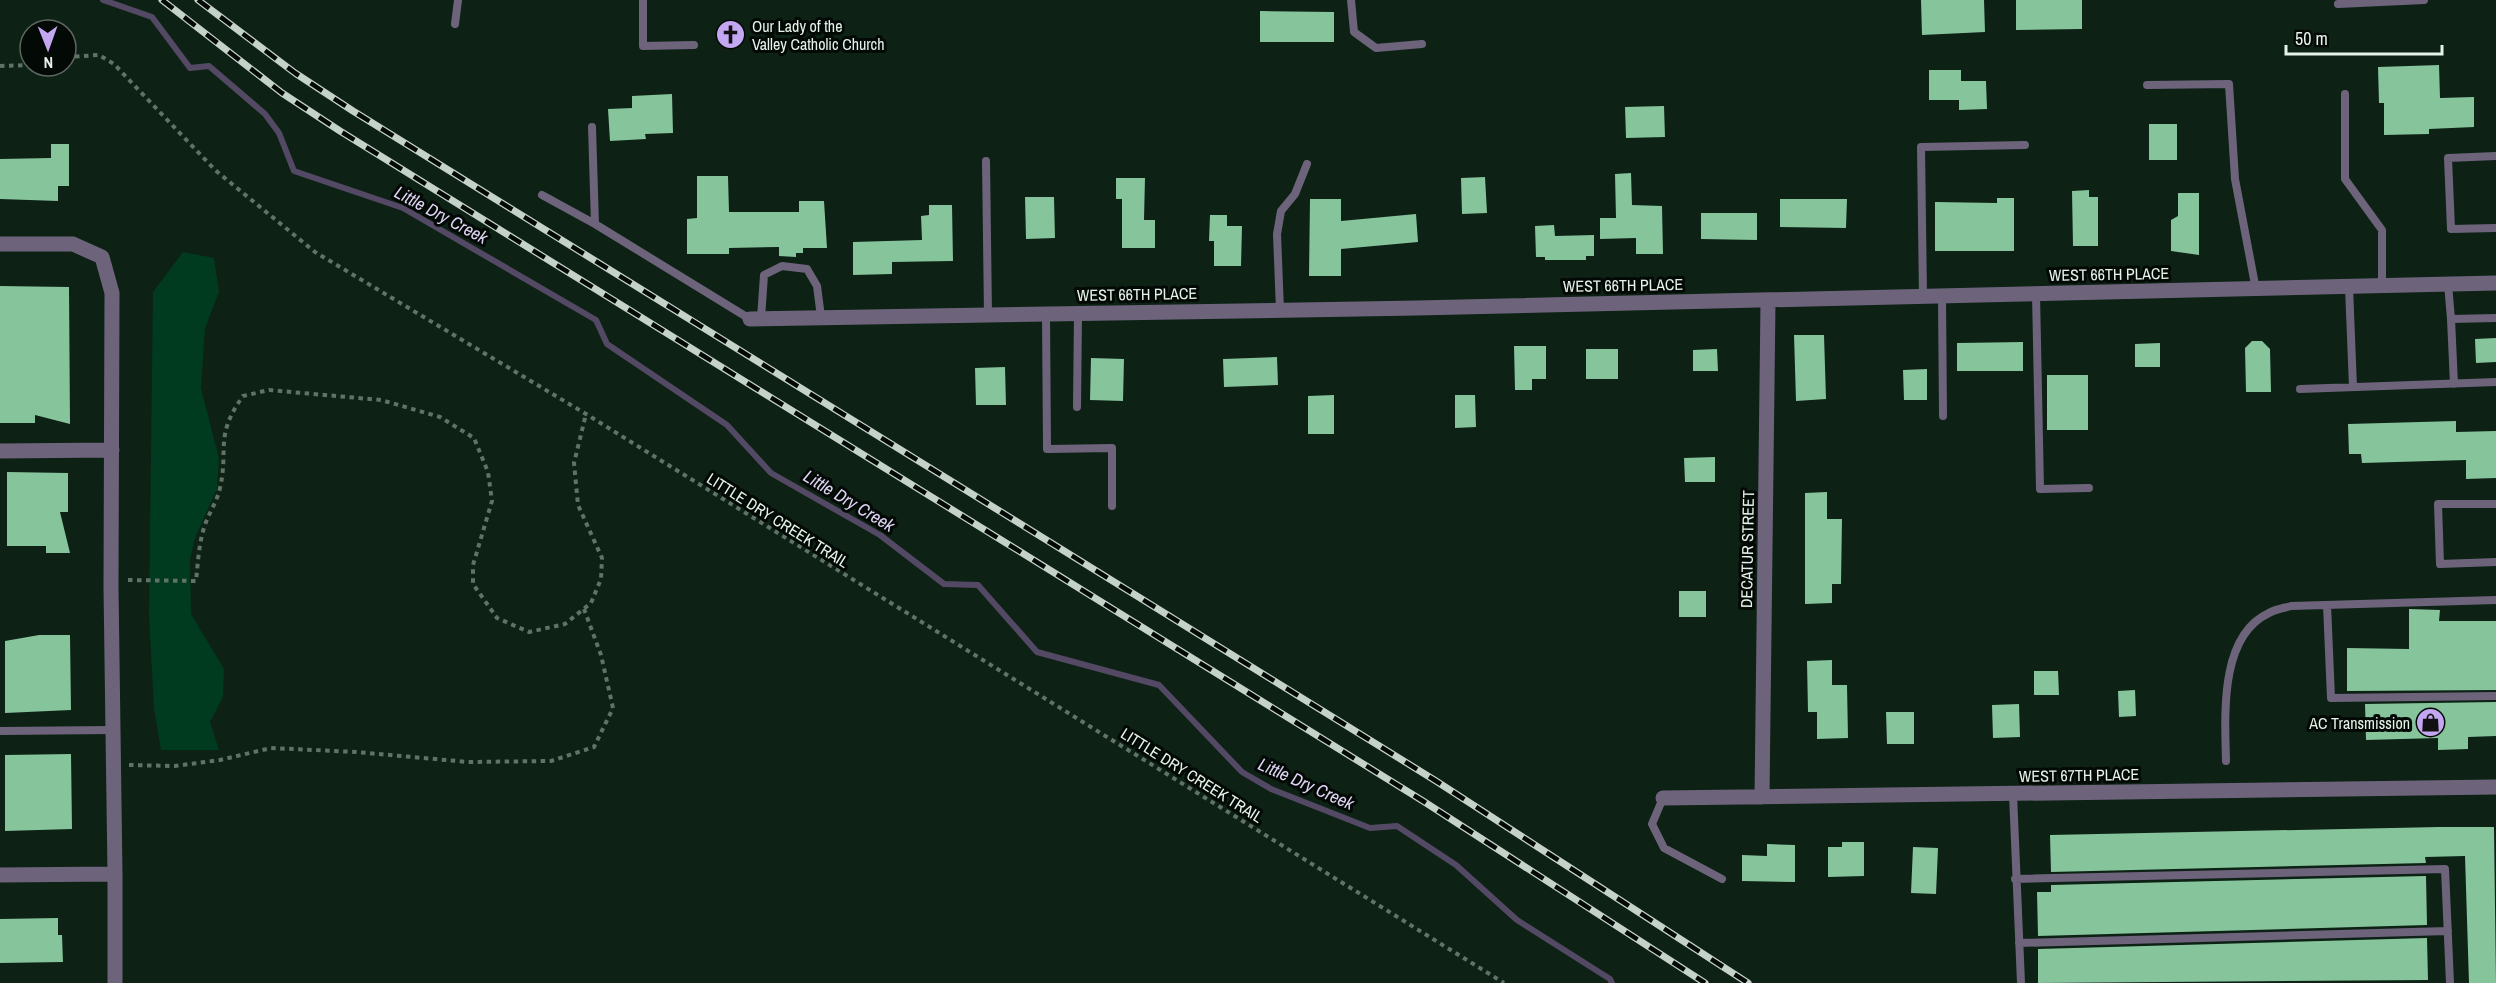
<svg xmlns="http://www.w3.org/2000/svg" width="2496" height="983" viewBox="0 0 2496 983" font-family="'Archivo Narrow',sans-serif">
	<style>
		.green { fill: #003b1f }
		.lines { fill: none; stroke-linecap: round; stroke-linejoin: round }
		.stream { stroke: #544964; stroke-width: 6 }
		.building { fill: #86c49c }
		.path { stroke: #617368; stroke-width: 4; stroke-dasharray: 4.5 4.5; stroke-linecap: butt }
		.service { stroke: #6d647c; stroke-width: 8 }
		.minor { stroke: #6d647c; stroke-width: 15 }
		.rail-casing { stroke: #c4d2c9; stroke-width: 7 }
		.rail { stroke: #030905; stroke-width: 4.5; stroke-dasharray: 14; stroke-linecap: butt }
		.labels { text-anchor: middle; stroke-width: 6; stroke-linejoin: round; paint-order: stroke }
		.poi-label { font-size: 16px; fill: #e6f3ea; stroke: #030905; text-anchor: start }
		.street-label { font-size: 16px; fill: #e6f3ea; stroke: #030905 }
		.water-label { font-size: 18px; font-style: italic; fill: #dfd3f4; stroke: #030905 }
	</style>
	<rect width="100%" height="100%" fill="#0d2115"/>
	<!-- green -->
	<path class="green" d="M 183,252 L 214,258 L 219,292 L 205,328 L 201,388 L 219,459 L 217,489 L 195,538 L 190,559 L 191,614 L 224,669 L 223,697 L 210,722 L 219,750 L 161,750 L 154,708 L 149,615 L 153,292 Z"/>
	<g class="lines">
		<!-- stream -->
		<path class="stream" d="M 103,0 L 152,17 L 190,68 L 209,66 L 265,114 L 279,133 L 294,171 L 403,208 L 596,320 L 607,344 L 727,425 L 771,473 L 880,535 L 944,584 L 978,585 L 1037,652 L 1159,685 L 1242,772 L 1271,789 L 1370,828 L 1397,826 L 1456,865 L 1517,920 L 1610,979 L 1612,983"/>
	</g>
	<!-- building -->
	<path class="building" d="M 1921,0 L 1984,0 L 1985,32 L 1922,35 Z
		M 2016,0 L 2082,0 L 2082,29 L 2016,30 Z
		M 1260,11 L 1334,12 L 1334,42 L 1260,42 Z
		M 2439,65 L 2440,98 L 2474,97 L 2474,127 L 2429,129 L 2429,134 L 2384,135 L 2384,103 L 2379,103 L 2378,67 Z
		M 1929,70 L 1961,70 L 1961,81 L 1986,81 L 1987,109 L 1959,110 L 1959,100 L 1929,100 Z
		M 672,94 L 673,133 L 645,134 L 646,139 L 610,141 L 608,109 L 632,108 L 632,96 Z
		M 1664,106 L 1665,137 L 1626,138 L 1625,107 Z
		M 2149,124 L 2177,124 L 2177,160 L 2149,160 Z
		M 51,144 L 69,144 L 69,186 L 58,186 L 58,201 L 0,199 L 0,159 L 51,158 Z
		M 1631,173 L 1632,205 L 1662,206 L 1663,254 L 1636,254 L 1636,238 L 1600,239 L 1600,218 L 1616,218 L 1615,174 Z
		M 697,176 L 728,176 L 729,212 L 799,212 L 799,201 L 824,201 L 827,248 L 803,248 L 803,253 L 796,253 L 796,257 L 779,256 L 779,247 L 729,248 L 729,254 L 687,254 L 687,219 L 697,218 Z
		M 1485,177 L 1487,213 L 1462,214 L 1461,178 Z
		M 1116,178 L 1145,178 L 1144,220 L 1155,220 L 1155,248 L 1122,248 L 1122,199 L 1116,199 Z
		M 2089,190 L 2089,197 L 2098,197 L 2098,246 L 2073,246 L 2072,191 Z
		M 2178,193 L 2199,193 L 2199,255 L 2171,251 L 2171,220 L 2178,216 Z
		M 1025,197 L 1054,197 L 1055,238 L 1026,239 Z
		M 1997,198 L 2014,198 L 2014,251 L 1935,251 L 1935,202 L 1997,203 Z
		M 1310,199 L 1341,199 L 1341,221 L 1416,214 L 1418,242 L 1341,249 L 1341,276 L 1309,276 Z
		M 1780,199 L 1847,199 L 1846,228 L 1780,227 Z
		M 929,205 L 952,205 L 953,261 L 892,262 L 892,274 L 853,275 L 853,242 L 922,240 L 921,216 L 929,215 Z
		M 1701,213 L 1757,213 L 1757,240 L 1701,239 Z
		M 1210,215 L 1227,215 L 1227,226 L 1242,226 L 1241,266 L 1214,266 L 1214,241 L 1209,241 Z
		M 1554,225 L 1555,236 L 1594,235 L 1594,256 L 1586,256 L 1586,260 L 1545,260 L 1545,257 L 1536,257 L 1535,226 Z
		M 0,286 L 69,287 L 70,424 L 35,415 L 35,423 L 0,423 Z
		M 1794,335 L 1824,335 L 1826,399 L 1796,401 Z
		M 2496,338 L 2496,362 L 2476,363 L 2475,339 Z
		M 2252,341 L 2262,341 L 2270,349 L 2271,392 L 2246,392 L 2245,348 Z
		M 2023,342 L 2023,371 L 1957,371 L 1957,343 Z
		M 2160,343 L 2160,367 L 2135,367 L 2135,344 Z
		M 1514,346 L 1546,346 L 1546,379 L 1532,379 L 1532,390 L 1515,390 Z
		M 1586,349 L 1618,349 L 1618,379 L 1586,379 Z
		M 1717,349 L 1718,371 L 1693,371 L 1693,350 Z
		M 1277,357 L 1278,385 L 1224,387 L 1223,359 Z
		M 1091,358 L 1124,359 L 1123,401 L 1090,400 Z
		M 1005,367 L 1006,405 L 976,405 L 975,368 Z
		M 1927,369 L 1927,400 L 1904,400 L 1903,370 Z
		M 2047,375 L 2088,375 L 2088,430 L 2047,430 Z
		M 1334,395 L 1334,434 L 1308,434 L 1308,396 Z
		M 1455,395 L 1475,395 L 1476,427 L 1455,428 Z
		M 2456,421 L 2456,432 L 2496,431 L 2496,478 L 2466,479 L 2466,460 L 2362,463 L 2361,454 L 2349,454 L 2348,424 Z
		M 1715,457 L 1715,482 L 1685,482 L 1684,458 Z
		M 7,472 L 68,473 L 68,512 L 60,512 L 70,553 L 46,553 L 46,546 L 7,546 Z
		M 1827,492 L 1827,519 L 1842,519 L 1841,584 L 1832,584 L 1832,603 L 1805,604 L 1805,493 Z
		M 1679,591 L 1706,591 L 1706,617 L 1679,617 Z
		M 2409,609 L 2440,610 L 2439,621 L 2496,621 L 2496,690 L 2347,691 L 2347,648 L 2409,649 Z
		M 39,635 L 70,635 L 71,710 L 5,713 L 5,641 Z
		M 1832,660 L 1832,685 L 1847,685 L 1848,738 L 1817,739 L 1817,712 L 1808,712 L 1807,661 Z
		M 2034,671 L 2058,671 L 2059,695 L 2034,695 Z
		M 2135,690 L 2136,716 L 2119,717 L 2118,691 Z
		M 2496,702 L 2496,736 L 2468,737 L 2468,749 L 2438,750 L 2438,738 L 2366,740 L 2365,704 Z
		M 2019,704 L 2020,737 L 1993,738 L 1992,705 Z
		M 1886,712 L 1914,712 L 1914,744 L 1887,744 Z
		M 71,754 L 72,829 L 5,831 L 5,755 Z
		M 2439,827 L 2494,827 L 2496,983 L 2469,983 L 2465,856 L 2425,857 L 2426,863 L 2051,872 L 2050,835 Z
		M 1842,842 L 1864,842 L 1864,876 L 1828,877 L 1828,847 L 1842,847 Z
		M 1767,844 L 1795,845 L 1795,882 L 1742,881 L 1742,855 L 1767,856 Z
		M 1913,847 L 1938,848 L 1936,894 L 1911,893 Z
		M 2426,876 L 2427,925 L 2038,936 L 2037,892 L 2051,892 L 2051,885 Z
		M 58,918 L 58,935 L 62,935 L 63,962 L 0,963 L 0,919 Z
		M 2427,938 L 2428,980 L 2038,983 L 2038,949 Z"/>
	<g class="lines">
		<!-- path -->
		<path class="path" d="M 66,57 L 99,55 L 114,64 L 215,170 L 315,252 L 586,414 L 1504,983
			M 0,66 L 30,65
			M 128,580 L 196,581 C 198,562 199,540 206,522 C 210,512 216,502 219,492 C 230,450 213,438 243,396 L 269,390 L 381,400 L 440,417 L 474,438 L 488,472 L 492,501 L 473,565 L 473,584 L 497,618 L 529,632 L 565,624 L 591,603 L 601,579 L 602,558 L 578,505 L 574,463 L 586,414
			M 129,765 L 175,766 L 220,760 L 271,748 L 356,752 L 468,762 L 551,761 L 594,747 L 613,708 L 601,655 L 584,609"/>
		<!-- service -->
		<path class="service" d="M 643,0 L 643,46 L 694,45
			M 1351,0 L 1354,32 L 1376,48 L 1422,44
			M 2338,4 L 2424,0
			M 455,24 L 458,0
			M 2147,85 L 2229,84 L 2235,179 L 2256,290
			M 2345,94 L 2345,179 L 2382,230 L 2382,286
			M 592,127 L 595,224 L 750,319
			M 2496,156 L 2448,158 L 2451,229 L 2496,228
			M 986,161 L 988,315
			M 542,195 L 595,224
			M 2448,284 L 2451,319 L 2496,318
			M 2349,287 L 2353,387
			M 2036,294 L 2040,489 L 2089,488
			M 1923,297 L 1921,147 L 2025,145
			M 1942,297 L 1943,416
			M 1280,310 L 1277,234 L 1281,211 L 1295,194 L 1307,164
			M 1046,314 L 1047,449 L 1112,448 L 1112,506
			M 761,318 L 764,275 L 782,266 L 807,269 L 817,286 L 821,317
			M 2451,319 L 2454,384
			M 2300,389 L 2496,382
			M 1077,407 L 1078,313
			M 2496,504 L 2438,504 L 2440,564 L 2496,562
			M 2327,605 L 2331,698 L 2496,696
			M 0,731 L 112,730
			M 2226,761 C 2225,716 2219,636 2269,613 C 2276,609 2284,608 2291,606 L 2496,600
			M 2013,794 L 2021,983
			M 1663,798 L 1652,824 L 1664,848 L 1722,879
			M 2015,879 L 2445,869 L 2450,983
			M 2019,943 L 2448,931"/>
		<!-- minor -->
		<path class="minor" d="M 0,244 L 73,244 L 102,257 L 112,293 L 111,587 L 115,874 L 0,875
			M 750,319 L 1417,308 L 2496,283
			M 0,451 L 112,450
			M 1762,797 L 1768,301
			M 1663,798 L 2496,787
			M 115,983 L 115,874"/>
		<defs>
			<path id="rail" d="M 162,0 L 282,93 L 340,131 L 1423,801 L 1705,983
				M 198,0 L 295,73 L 353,111 L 1436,781 L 1748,983"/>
		</defs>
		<!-- rail casing -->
		<use href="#rail" class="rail-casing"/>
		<!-- rail -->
		<use href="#rail" class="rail"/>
	</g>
	<!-- icons -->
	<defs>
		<symbol id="church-disc" viewBox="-11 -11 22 22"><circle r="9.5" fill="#c4a7f1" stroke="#030905"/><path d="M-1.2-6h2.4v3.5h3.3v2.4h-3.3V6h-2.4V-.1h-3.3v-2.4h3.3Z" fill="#111"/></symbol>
		<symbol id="shop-disc" viewBox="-11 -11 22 22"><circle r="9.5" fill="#c4a7f1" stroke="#030905"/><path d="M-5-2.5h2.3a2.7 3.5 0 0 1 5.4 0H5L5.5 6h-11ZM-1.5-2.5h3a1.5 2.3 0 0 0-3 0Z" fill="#111"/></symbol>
	</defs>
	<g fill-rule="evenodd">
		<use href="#church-disc" x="714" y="18" width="33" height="33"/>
		<use href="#shop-disc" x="2414" y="706" width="33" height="33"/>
	</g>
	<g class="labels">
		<!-- poi labels -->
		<g class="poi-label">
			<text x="752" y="32">Our Lady of the<tspan x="752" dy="18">Valley Catholic Church</tspan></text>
			<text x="2410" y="729" text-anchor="end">AC Transmission</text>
		</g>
		<!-- street labels -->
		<g class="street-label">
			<text transform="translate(2109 274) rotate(-1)" y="6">WEST 66TH PLACE</text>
			<text transform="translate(1623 285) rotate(-1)" y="6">WEST 66TH PLACE</text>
			<text transform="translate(1137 294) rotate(-1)" y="6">WEST 66TH PLACE</text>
			<text transform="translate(778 520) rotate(32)" y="6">LITTLE DRY CREEK TRAIL</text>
			<text transform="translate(1747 549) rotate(-89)" y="6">DECATUR STREET</text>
			<text transform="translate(1192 775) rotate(32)" y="6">LITTLE DRY CREEK TRAIL</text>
			<text transform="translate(2079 775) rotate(-1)" y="6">WEST 67TH PLACE</text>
		</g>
		<!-- water labels -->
		<g class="water-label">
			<text transform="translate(441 215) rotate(28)" y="6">Little Dry Creek</text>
			<text transform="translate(849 501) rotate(31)" y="6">Little Dry Creek</text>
			<text transform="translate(1306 784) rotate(24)" y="6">Little Dry Creek</text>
		</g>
	</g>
	<!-- north arrow -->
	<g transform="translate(48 48) rotate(179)"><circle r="28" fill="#030905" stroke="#5e6761" stroke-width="1.5"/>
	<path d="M0-4.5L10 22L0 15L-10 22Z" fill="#c4a7f1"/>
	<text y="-9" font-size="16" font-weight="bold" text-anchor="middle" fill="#e6f3ea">N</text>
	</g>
	<!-- scale -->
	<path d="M2286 45v9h156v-9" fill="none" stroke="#e6f3ea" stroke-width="3"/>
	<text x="2295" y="45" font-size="18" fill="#e6f3ea" stroke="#030905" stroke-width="4.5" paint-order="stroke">50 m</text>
</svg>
